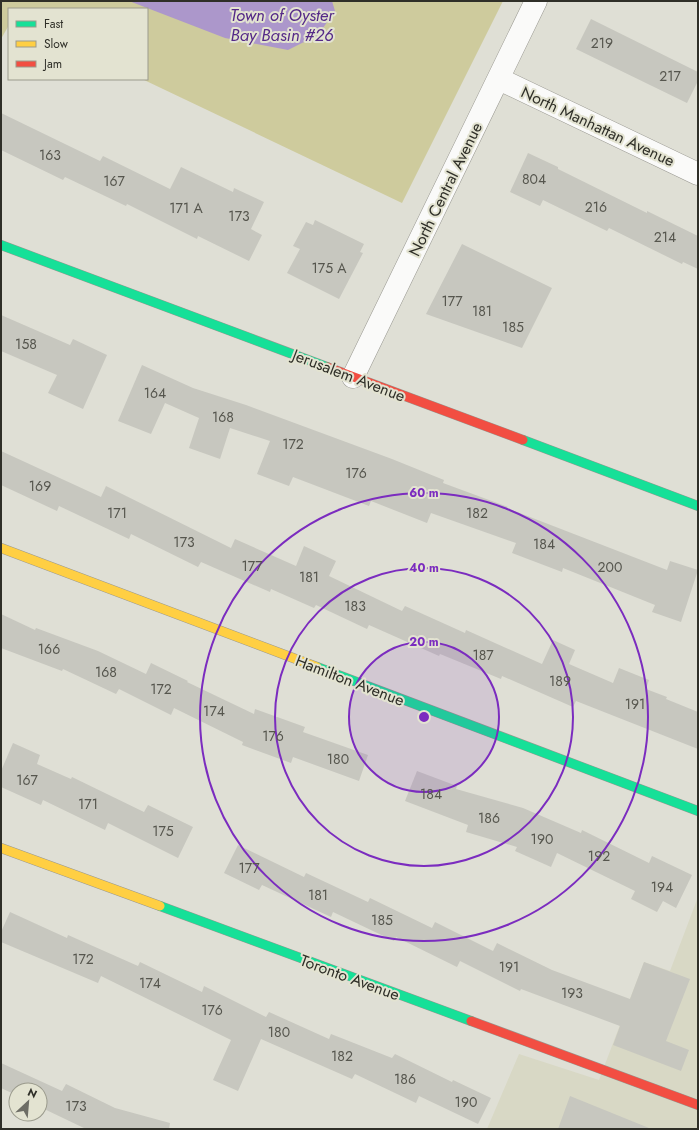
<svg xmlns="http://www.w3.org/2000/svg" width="699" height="1130" viewBox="0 0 699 1130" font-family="Jost,sans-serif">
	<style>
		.built { fill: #d8d8c5 }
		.green { fill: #cecb9d }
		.water { fill: #ac97cb }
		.building { fill: #c7c7bf }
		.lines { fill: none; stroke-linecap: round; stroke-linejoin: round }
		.street-casing { stroke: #989790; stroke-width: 23 }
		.fast-casing { stroke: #989790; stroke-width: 10 }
		.slow-casing { stroke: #989790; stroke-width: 10 }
		.jam-casing { stroke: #989790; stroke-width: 10 }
		.street { stroke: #fafaf9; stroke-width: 22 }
		.fast { stroke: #16e098; stroke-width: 9 }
		.slow { stroke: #ffcf43; stroke-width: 9 }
		.jam { stroke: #f24e42; stroke-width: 9 }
		.ring { fill: none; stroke: #7b2cbf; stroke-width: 2 }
		.labels { text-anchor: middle; stroke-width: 4; stroke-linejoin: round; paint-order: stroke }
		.number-label { font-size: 14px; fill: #56564e }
		.street-label { font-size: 16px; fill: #2f2f28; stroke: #e3e3d1 }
		.water-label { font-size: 17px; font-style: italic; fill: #552988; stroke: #e3e3d1 }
		.centre { fill: #7b2cbf; stroke: #e3e3d1; stroke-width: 2 }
		.ring-label { font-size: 12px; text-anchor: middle; font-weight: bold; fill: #7b2cbf; stroke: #e3e3d1; stroke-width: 4; stroke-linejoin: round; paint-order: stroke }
	</style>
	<rect width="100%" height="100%" fill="#dfdfd5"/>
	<!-- built -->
	<path class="built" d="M 698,897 L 698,1129 L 487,1129 L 519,1054 L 599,1080 L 644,962 L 670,971 Z"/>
	<!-- green -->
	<path class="green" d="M 1,1 L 503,1 L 402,203 L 142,79 L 147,79 L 147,9 L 9,9 L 9,25 L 1,39 Z"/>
	<!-- water -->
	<path class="water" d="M 129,1 L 332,1 L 335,11 L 318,35 L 288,50 L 225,38 Z"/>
	<!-- building -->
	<path class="building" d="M 591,19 L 698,72 L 698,81 L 687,103 L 576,49 Z
		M 1,113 L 100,161 L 103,156 L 170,189 L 181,167 L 233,192 L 234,188 L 264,202 L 251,229 L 262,235 L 249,261 L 198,236 L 197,239 L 127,204 L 126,206 L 65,177 L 63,180 L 1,150 Z
		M 528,153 L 558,167 L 558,169 L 647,213 L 647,211 L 698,236 L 698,269 L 683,262 L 682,264 L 609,228 L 607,231 L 543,200 L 540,206 L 510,192 Z
		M 315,220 L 364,244 L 360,252 L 363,253 L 339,299 L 287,273 L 300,249 L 293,246 L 306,222 L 313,225 Z
		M 462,244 L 552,288 L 522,348 L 426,314 Z
		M 1,315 L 70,345 L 73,339 L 107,355 L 83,409 L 48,393 L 57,375 L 1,351 Z
		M 142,365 L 193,388 L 246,405 L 392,459 L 444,480 L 443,483 L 508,507 L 507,508 L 667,570 L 670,561 L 698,570 L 681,622 L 652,612 L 655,605 L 563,568 L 562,572 L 512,553 L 516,543 L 431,513 L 427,523 L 371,501 L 369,506 L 293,477 L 289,486 L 257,474 L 270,441 L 230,428 L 220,459 L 189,448 L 199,418 L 165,403 L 151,434 L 118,421 Z
		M 1,451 L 101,497 L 106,486 L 231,548 L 235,539 L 296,566 L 304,546 L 336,561 L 329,576 L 402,611 L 405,606 L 465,633 L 466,630 L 542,664 L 553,640 L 575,650 L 569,664 L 613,683 L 619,668 L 649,680 L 646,689 L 667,697 L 666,699 L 698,712 L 698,749 L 576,701 L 573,707 L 502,676 L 501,679 L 440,654 L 439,656 L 369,625 L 367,629 L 316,605 L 314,608 L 271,589 L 270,592 L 201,562 L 198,567 L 131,534 L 129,539 L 59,506 L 57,511 L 1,485 Z
		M 1,614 L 35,630 L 36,628 L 98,651 L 146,674 L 151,663 L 188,681 L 187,682 L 254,714 L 255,709 L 305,727 L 303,732 L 368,755 L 359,781 L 293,757 L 291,763 L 242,745 L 243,742 L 174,708 L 171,715 L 119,689 L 116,694 L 63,669 L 62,671 L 1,648 Z
		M 13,743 L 40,755 L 37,764 L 71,779 L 72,777 L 144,812 L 148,805 L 193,827 L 178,858 L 108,823 L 105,830 L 43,800 L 41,805 L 1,787 L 1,771 Z
		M 417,771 L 457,786 L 456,789 L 523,808 L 581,833 L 582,830 L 649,863 L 652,856 L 692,875 L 676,908 L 663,901 L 657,912 L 631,899 L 635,891 L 557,853 L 551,867 L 515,851 L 517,847 L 466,832 L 468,825 L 405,801 Z
		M 238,845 L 304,877 L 306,873 L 368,902 L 370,898 L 432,928 L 435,922 L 493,951 L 497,943 L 552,970 L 630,999 L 644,962 L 690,979 L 666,1041 L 689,1050 L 681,1071 L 613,1045 L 620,1026 L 521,989 L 520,991 L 460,961 L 457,967 L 396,937 L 394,941 L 333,912 L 331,917 L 262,885 L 259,890 L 224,873 Z
		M 10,912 L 67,938 L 68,935 L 138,966 L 140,962 L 202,992 L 204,986 L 266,1017 L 269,1012 L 329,1039 L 331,1034 L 392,1058 L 395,1054 L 452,1082 L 453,1080 L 491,1098 L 478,1124 L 419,1096 L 416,1103 L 355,1074 L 352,1079 L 261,1039 L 238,1091 L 213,1080 L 231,1040 L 101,976 L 98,983 L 1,942 L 1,932 Z
		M 1,1063 L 62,1091 L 66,1084 L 115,1108 L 170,1123 L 169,1129 L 86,1129 L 40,1107 L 40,1090 L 16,1090 L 16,1095 L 1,1088 Z
		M 570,1096 L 649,1128 L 649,1129 L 558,1129 Z"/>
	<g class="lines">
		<defs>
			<path id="street" d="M 499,79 L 698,174
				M 353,377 L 536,1"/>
			<path id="fast" d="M 1,245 L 327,367
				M 523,440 L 698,506
				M 317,667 L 698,811
				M 160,906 L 471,1021"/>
			<path id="slow" d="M 1,548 L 317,667
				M 1,848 L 160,906"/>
			<path id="jam" d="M 327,367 L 523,440
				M 471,1021 L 698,1105"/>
		</defs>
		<!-- street casing -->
		<use href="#street" class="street-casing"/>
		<!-- fast casing -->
		<use href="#fast" class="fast-casing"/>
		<!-- slow casing -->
		<use href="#slow" class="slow-casing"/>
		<!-- jam casing -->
		<use href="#jam" class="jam-casing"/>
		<!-- street -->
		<use href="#street" class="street"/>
		<!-- fast -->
		<use href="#fast" class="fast"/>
		<!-- slow -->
		<use href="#slow" class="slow"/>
		<!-- jam -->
		<use href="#jam" class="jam"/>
	</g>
	<!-- distance rings -->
	<circle cx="424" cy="717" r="75" fill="#7b2cbf" fill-opacity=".12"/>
	<g class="ring">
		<circle cx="424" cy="717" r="75"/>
		<circle cx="424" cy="717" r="149"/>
		<circle cx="424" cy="717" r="224"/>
	</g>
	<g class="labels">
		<!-- number labels -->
		<g class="number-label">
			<text x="602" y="48">219</text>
			<text x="670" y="81">217</text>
			<text x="50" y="160">163</text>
			<text x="534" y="184">804</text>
			<text x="114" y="186">167</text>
			<text x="596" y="212">216</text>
			<text x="186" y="213">171 A</text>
			<text x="239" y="221">173</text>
			<text x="665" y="242">214</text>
			<text x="329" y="273">175 A</text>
			<text x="452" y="306">177</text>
			<text x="482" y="316">181</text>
			<text x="513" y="332">185</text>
			<text x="26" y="349">158</text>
			<text x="155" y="398">164</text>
			<text x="223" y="422">168</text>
			<text x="293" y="449">172</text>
			<text x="356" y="478">176</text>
			<text x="40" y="491">169</text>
			<text x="117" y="518">171</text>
			<text x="477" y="518">182</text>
			<text x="184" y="547">173</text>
			<text x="544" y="549">184</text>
			<text x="252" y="571">177</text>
			<text x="610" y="572">200</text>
			<text x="309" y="582">181</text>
			<text x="355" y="611">183</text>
			<text x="49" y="654">166</text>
			<text x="483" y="660">187</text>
			<text x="106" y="677">168</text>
			<text x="560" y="686">189</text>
			<text x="161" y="694">172</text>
			<text x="635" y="709">191</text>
			<text x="214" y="716">174</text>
			<text x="273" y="741">176</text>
			<text x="338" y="764">180</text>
			<text x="27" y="785">167</text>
			<text x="431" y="799">184</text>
			<text x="88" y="809">171</text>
			<text x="489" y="823">186</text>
			<text x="163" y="836">175</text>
			<text x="542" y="844">190</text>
			<text x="599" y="861">192</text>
			<text x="249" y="873">177</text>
			<text x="662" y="892">194</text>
			<text x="318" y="900">181</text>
			<text x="382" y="925">185</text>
			<text x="83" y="964">172</text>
			<text x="509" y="972">191</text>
			<text x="150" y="988">174</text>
			<text x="572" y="998">193</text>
			<text x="212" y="1015">176</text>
			<text x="279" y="1037">180</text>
			<text x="342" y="1061">182</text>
			<text x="405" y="1084">186</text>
			<text x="466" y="1107">190</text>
			<text x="76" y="1111">173</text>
		</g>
		<!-- street labels -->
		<g class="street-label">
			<text transform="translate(598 126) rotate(25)" y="6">North Manhattan Avenue</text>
			<text transform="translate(445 189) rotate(-64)" y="6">North Central Avenue</text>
			<text transform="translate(349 375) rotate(21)" y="6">Jerusalem Avenue</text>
			<text transform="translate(350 680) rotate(21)" y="6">Hamilton Avenue</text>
			<text transform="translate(350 977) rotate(20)" y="6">Toronto Avenue</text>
		</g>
		<!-- water labels -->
		<g class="water-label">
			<text x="282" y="21">Town of Oyster<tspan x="282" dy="20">Bay Basin #26</tspan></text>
		</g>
	</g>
	<circle cx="424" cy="717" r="6" class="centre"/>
	<g class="ring-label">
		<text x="424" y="497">60 m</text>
		<text x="424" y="572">40 m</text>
		<text x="424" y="646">20 m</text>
	</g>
	<!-- border -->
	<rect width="699" height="1130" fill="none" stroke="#2f2f28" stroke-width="4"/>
	<!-- legend -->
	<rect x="8" y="8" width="140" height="72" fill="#e3e3d1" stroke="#9b9b8d"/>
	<rect x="16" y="21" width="20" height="6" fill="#16e098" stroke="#9b9b8d"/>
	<text x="44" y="28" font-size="12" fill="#2f2f28">Fast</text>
	<rect x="16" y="41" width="20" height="6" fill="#ffcf43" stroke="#9b9b8d"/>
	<text x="44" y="48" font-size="12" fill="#2f2f28">Slow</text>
	<rect x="16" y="61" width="20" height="6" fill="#f24e42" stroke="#9b9b8d"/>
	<text x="44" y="68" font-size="12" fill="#2f2f28">Jam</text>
	<!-- north arrow -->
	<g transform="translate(28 1102) rotate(26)"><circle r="19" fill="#e3e3d1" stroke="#9b9b8d"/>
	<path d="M0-3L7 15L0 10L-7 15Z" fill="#6d6d65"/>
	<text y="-6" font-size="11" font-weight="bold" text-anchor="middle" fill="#2f2f28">N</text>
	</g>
</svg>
